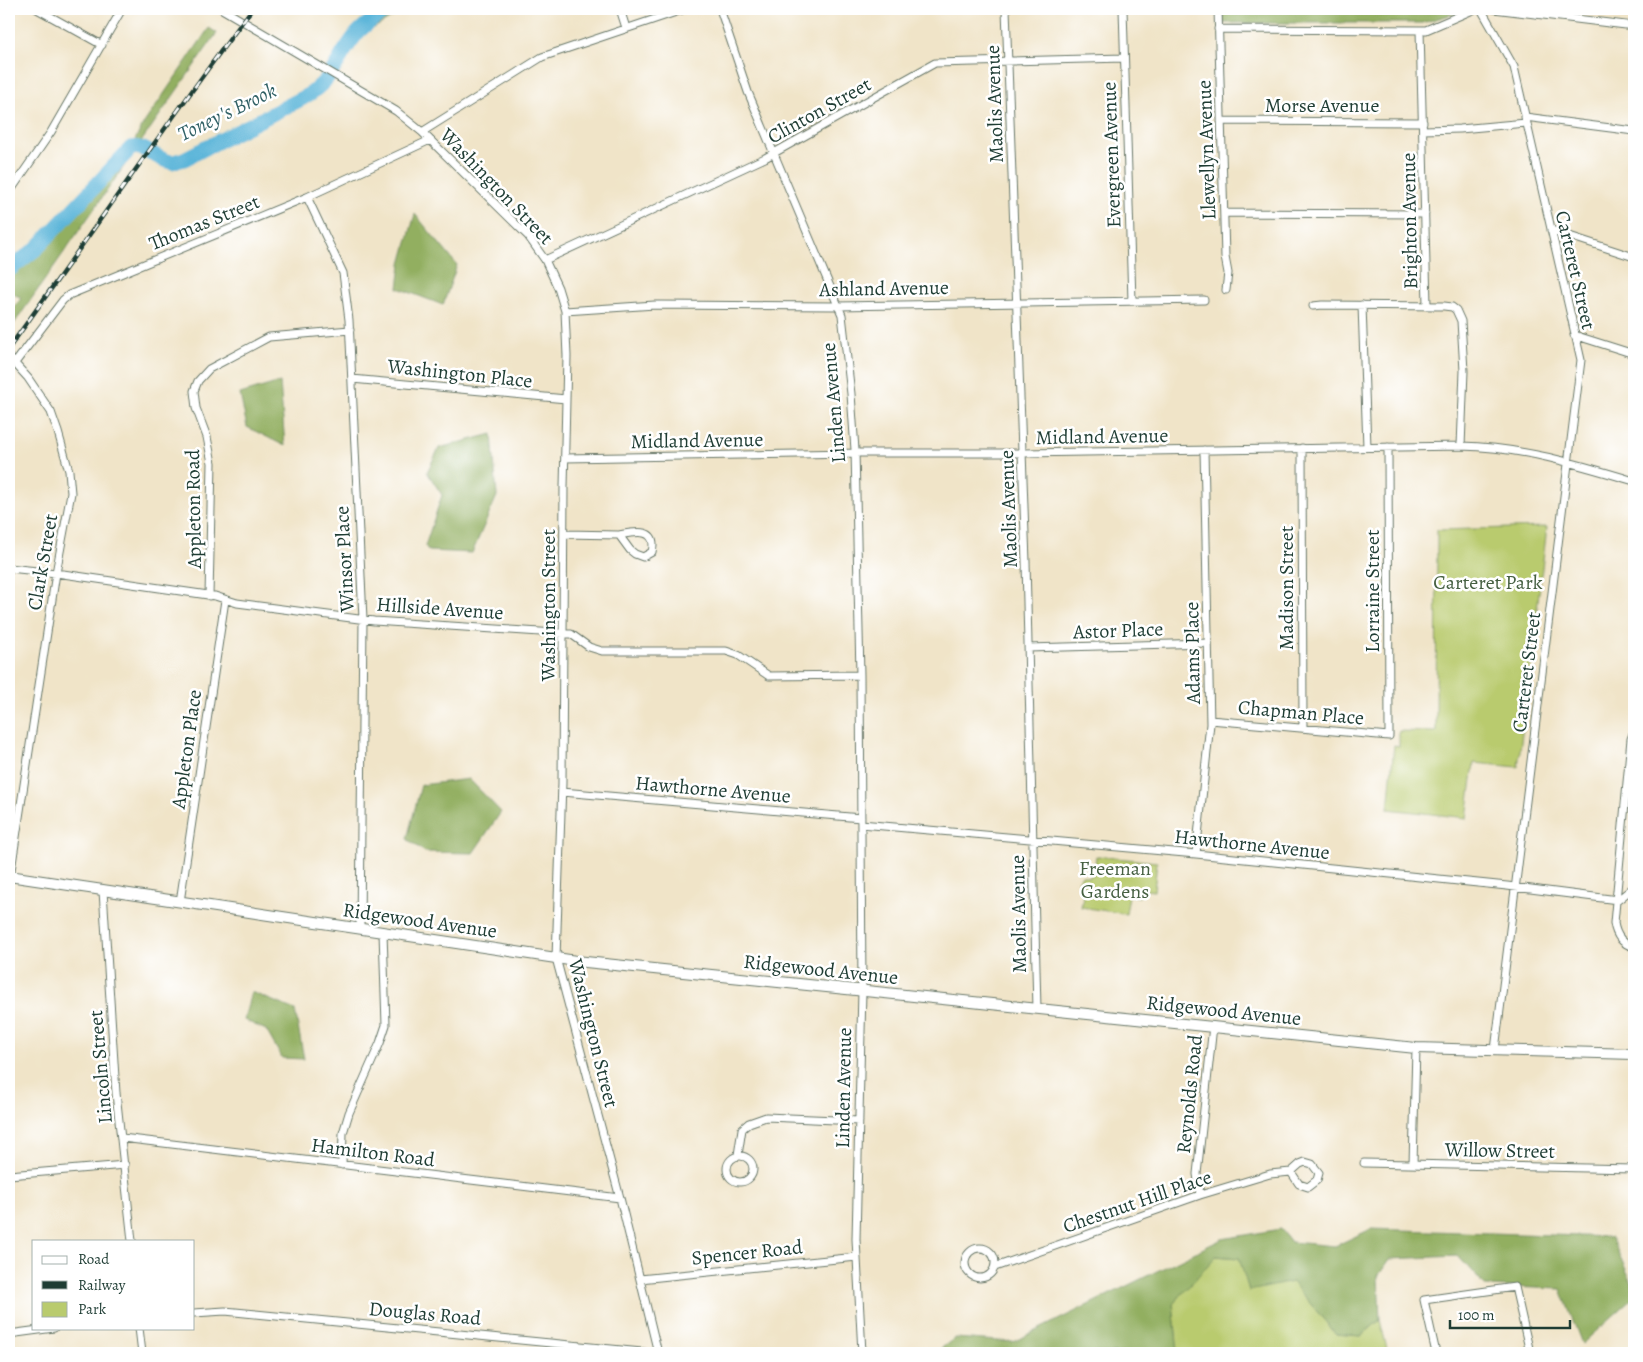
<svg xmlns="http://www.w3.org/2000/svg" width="1643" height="1362" viewBox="0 0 1643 1362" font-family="Alegreya,serif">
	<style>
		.green { fill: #b9cb6e; stroke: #6c8451 }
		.forest { fill: #92af61; stroke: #58764a }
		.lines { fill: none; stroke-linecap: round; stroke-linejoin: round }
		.river { stroke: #5cb5d9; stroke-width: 15 }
		.street-casing { stroke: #687768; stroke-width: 9 }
		.secondary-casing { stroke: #687768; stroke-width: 12 }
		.street { stroke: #fff; stroke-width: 7 }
		.secondary { stroke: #fff; stroke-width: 10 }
		.rail-casing { stroke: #1f3d34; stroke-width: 4.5 }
		.rail { stroke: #fff; stroke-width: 2.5; stroke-dasharray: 8; stroke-linecap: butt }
		.labels { text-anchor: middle; stroke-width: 5; stroke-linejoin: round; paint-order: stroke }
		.street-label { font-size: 20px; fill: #1f3d34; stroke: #fff }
		.park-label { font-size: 20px; fill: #466042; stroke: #fff }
		.water-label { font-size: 21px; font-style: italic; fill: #316166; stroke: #fff }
	</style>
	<rect width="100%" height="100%" fill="#fff"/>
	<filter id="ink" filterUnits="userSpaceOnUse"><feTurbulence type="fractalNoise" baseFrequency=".02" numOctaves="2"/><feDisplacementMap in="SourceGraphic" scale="10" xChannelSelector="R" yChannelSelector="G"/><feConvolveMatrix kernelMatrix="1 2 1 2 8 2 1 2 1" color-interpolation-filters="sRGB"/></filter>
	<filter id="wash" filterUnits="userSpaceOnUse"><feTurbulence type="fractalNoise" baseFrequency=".0096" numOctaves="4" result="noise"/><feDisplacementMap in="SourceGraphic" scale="20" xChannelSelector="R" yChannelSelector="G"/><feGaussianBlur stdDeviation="1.12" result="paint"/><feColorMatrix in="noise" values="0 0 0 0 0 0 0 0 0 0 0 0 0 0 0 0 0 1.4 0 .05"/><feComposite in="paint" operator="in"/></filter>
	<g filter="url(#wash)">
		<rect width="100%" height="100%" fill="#f0e4c8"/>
		<!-- green -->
		<path class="green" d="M 1547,527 L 1518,767 L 1474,763 L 1467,818 L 1388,809 L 1394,745 L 1399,746 L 1399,731 L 1436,732 L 1437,530 Z
			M 1096,856 L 1157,862 L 1154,891 L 1146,890 L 1139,897 L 1129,895 L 1126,914 L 1081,907 L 1085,885 L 1078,881 L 1082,875 L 1088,877 L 1094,874 Z
			M 1215,1256 L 1239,1258 L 1292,1281 L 1336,1334 L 1361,1336 L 1380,1320 L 1388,1353 L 1178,1353 L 1173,1304 Z"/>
		<!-- forest -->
		<path class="forest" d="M 381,9 L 406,9 L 374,28 L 358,26 Z
			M 1223,9 L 1291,10 L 1471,9 L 1422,23 L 1223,23 Z
			M 209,28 L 217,33 L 9,331 L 9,313 L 22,298 L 9,292 L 9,267 L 32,251 L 135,140 L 144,123 Z
			M 415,214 L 457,265 L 443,305 L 398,288 L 401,264 Z
			M 280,382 L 285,446 L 247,427 L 240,394 Z
			M 492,434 L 497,496 L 472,553 L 429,551 L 425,546 L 442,495 L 427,472 L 439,448 Z
			M 469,779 L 501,812 L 473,853 L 425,852 L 407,839 L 421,785 Z
			M 251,992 L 295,1010 L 304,1059 L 282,1058 L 266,1030 L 244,1020 Z
			M 1281,1229 L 1291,1242 L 1335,1246 L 1371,1229 L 1611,1237 L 1634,1287 L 1634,1297 L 1582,1344 L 1561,1289 L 1485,1286 L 1458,1256 L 1390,1259 L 1378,1276 L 1380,1320 L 1361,1336 L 1336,1334 L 1292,1282 L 1249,1291 L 1239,1258 L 1216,1256 L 1173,1304 L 1178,1353 L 935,1353 L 955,1338 L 1013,1342 L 1222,1239 Z"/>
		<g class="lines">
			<!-- river -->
			<path class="river" d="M 9,270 L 37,248 L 131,148 C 145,144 158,161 172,162 C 176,162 180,160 184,159 L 303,98 C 334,80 335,61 355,36 C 363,25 377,17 388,9"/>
		</g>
	</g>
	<g filter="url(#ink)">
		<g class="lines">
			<defs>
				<path id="street" d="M 37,9 L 102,45
					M 222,9 L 396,111 L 422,132 L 528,236 L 545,260 L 558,288 L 565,311 L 567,356 L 564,487 L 562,783 L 556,958 L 620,1198 L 658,1353
					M 620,9 L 626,28
					M 720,9 L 748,92 L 842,315 L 851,394 L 855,450 L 860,675 L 862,991 L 856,1239 L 862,1353
					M 1006,9 L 1026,562 L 1037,1009
					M 1123,9 L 1132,301
					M 1218,9 L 1225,257 L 1228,273 L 1226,290
					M 1481,9 L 1514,67 L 1581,360 L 1495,1050
					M 1494,9 L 1634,26
					M 1218,29 L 1426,30 L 1475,9
					M 1420,30 L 1427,305
					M 1525,117 L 1634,131
					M 1221,121 L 1423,122
					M 1423,130 L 1460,129 L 1526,123
					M 422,132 L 542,57 L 685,9
					M 9,193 L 51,132 L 122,9
					M 307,197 L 343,273 L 349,320 L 363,619 L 360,929
					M 1224,213 L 1425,214
					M 1551,230 L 1634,257
					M 545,260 L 765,158 L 935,63 L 1124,58
					M 1362,305 L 1367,447
					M 1313,306 L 1322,305 L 1444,306 L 1452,307 L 1456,310 L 1461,321 L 1464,371 L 1461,446
					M 565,311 L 655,305 L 837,306 L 1204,300
					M 1574,335 L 1634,354
					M 9,357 L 28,378 L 51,412 L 58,432 L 69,471 L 71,493 L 56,573 L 10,877
					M 15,363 L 63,300 L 69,295 L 307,197 L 430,140
					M 352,379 L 566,399
					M 1302,448 L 1303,728
					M 565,458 L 855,453 L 1023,453 L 1461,446 C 1520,447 1578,464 1634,481
					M 564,534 L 619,535 L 630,550 L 635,554 L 643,557 L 652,552 C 658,527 635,532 619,535
					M 9,568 L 56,573 L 215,596 L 237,603 L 374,621 L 571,634 L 589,647 L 602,651 L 726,651 L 738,655 L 769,676 L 860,675
					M 209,596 L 212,463 L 207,437 L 196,408 L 194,391 L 198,381 L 209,369 L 269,337 L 350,330
					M 1028,648 L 1208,643
					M 1210,720 L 1389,736 L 1388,447
					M 1634,731 L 1631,739 L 1614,923 C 1616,936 1622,944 1634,947
					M 562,792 L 861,818
					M 861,824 L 1196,854 L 1507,886 L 1618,900 L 1634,887
					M 1196,854 L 1210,724 L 1204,450
					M 103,891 L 116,1093 L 132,1241
					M 180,902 L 225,600
					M 122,1138 L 620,1198
					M 738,1155 L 742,1129 L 749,1123 L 766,1117 L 859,1121
					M727 1169a13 13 0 1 1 26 0a13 13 0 1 1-26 0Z
					M 1305,1162 L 1312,1164 L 1319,1173 L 1317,1180 L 1308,1187 L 1299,1184 L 1291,1172 L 1300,1164 Z
					M 1364,1163 L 1634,1169
					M 1413,1164 L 1416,1048
					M 342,1165 L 343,1133 L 349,1113 L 380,1043 L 386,1025 L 383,932
					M 9,1175 L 125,1165
					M 1200,1195 L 1197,1174 L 1213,1026
					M965 1263a15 15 0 1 1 30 0a15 15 0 1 1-30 0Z
					M 995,1267 L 1200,1195 L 1270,1174 L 1291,1172
					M 640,1279 L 857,1257
					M 194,1313 L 225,1311 L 652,1353
					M 139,1328 L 142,1353
					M 9,1334 L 54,1328
					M 1436,1353 L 1424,1300 L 1515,1287 L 1530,1353"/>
				<path id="secondary" d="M 9,876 L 576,961 L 1416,1048 L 1634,1054"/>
			</defs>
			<!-- street casing -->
			<use href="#street" class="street-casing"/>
			<!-- secondary casing -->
			<use href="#secondary" class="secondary-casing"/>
			<!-- street -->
			<use href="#street" class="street"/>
			<!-- secondary -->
			<use href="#secondary" class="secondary"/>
			<defs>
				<path id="rail" d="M 9,348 C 90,235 169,120 252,9"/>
			</defs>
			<!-- rail casing -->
			<use href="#rail" class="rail-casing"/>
			<!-- rail -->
			<use href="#rail" class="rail"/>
		</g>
	</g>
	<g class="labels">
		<!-- street labels -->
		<g class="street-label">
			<text transform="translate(994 104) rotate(-92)" y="7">Maolis Avenue</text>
			<text x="1322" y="112">Morse Avenue</text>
			<text transform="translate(819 110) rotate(-29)" y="7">Clinton Street</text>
			<text transform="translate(1206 150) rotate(-92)" y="7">Llewellyn Avenue</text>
			<text transform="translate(1111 155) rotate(-92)" y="7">Evergreen Avenue</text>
			<text transform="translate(497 186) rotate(46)" y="7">Washington Street</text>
			<text transform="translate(1409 221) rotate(-91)" y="7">Brighton Avenue</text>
			<text transform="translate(204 222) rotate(-22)" y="7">Thomas Street</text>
			<text transform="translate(1576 270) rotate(77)" y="7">Carteret Street</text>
			<text transform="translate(884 288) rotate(-1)" y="7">Ashland Avenue</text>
			<text transform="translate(460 373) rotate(6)" y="7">Washington Place</text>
			<text transform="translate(833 403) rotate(-95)" y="7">Linden Avenue</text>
			<text transform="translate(1102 436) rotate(-1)" y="7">Midland Avenue</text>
			<text transform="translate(697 440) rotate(-1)" y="7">Midland Avenue</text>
			<text transform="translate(193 509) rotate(-91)" y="7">Appleton Road</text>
			<text transform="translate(1008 509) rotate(-92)" y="7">Maolis Avenue</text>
			<text transform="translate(344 559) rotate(-93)" y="7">Winsor Place</text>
			<text transform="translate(42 562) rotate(-80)" y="7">Clark Street</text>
			<text transform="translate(1286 588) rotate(-90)" y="7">Madison Street</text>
			<text transform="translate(1372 591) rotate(-90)" y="7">Lorraine Street</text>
			<text transform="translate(548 605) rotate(-90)" y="7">Washington Street</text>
			<text transform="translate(440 608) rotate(4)" y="7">Hillside Avenue</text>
			<text transform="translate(1118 630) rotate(-2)" y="7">Astor Place</text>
			<text transform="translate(1192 653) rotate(-91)" y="7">Adams Place</text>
			<text transform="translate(1526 672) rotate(-83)" y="7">Carteret Street</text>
			<text transform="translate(1301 712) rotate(5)" y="7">Chapman Place</text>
			<text transform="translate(186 749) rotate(-82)" y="7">Appleton Place</text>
			<text transform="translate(713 789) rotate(5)" y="7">Hawthorne Avenue</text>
			<text transform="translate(1252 844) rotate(6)" y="7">Hawthorne Avenue</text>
			<text transform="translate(1018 914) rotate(-91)" y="7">Maolis Avenue</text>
			<text transform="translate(420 920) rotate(8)" y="7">Ridgewood Avenue</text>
			<text transform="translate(821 969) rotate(6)" y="7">Ridgewood Avenue</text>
			<text transform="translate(1224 1010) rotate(6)" y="7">Ridgewood Avenue</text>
			<text transform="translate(594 1033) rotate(76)" y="7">Washington Street</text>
			<text transform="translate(100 1067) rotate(-95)" y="7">Lincoln Street</text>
			<text transform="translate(843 1088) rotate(-89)" y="7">Linden Avenue</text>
			<text transform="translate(1189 1094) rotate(-84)" y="7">Reynolds Road</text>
			<text transform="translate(1500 1150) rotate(1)" y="7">Willow Street</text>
			<text transform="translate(373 1152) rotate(7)" y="7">Hamilton Road</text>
			<text transform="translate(1137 1201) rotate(-19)" y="7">Chestnut Hill Place</text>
			<text transform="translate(747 1252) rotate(-6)" y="7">Spencer Road</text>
			<text transform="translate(425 1313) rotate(5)" y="7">Douglas Road</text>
		</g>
		<!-- park labels -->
		<g class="park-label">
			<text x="1488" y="589">Carteret Park</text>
			<text x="1115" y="875">Freeman<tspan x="1115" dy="23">Gardens</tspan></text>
		</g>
		<!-- water labels -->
		<g class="water-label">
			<text transform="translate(227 112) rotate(-26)" y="7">Toney's Brook</text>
		</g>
	</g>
	<!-- margin -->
	<rect width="1643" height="1362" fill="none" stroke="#fff" stroke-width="30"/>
	<!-- legend -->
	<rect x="32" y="1240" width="162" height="90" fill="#ffffff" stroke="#a5b1ae"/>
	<rect x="42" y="1256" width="25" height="8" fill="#ffffff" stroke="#a5b1ae"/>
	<text x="78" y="1264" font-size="15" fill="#1f3d34">Road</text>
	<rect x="42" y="1281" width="25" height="8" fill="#1f3d34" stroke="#a5b1ae"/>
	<text x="78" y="1290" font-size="15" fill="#1f3d34">Railway</text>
	<rect x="42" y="1302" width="25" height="15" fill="#b9cb6e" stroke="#a5b1ae"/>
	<text x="78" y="1314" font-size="15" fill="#1f3d34">Park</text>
	<!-- scale -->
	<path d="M1450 1320v8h120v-8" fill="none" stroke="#1f3d34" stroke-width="2.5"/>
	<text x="1458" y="1320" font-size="15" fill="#1f3d34" stroke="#ffffff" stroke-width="4" paint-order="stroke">100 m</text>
</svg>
